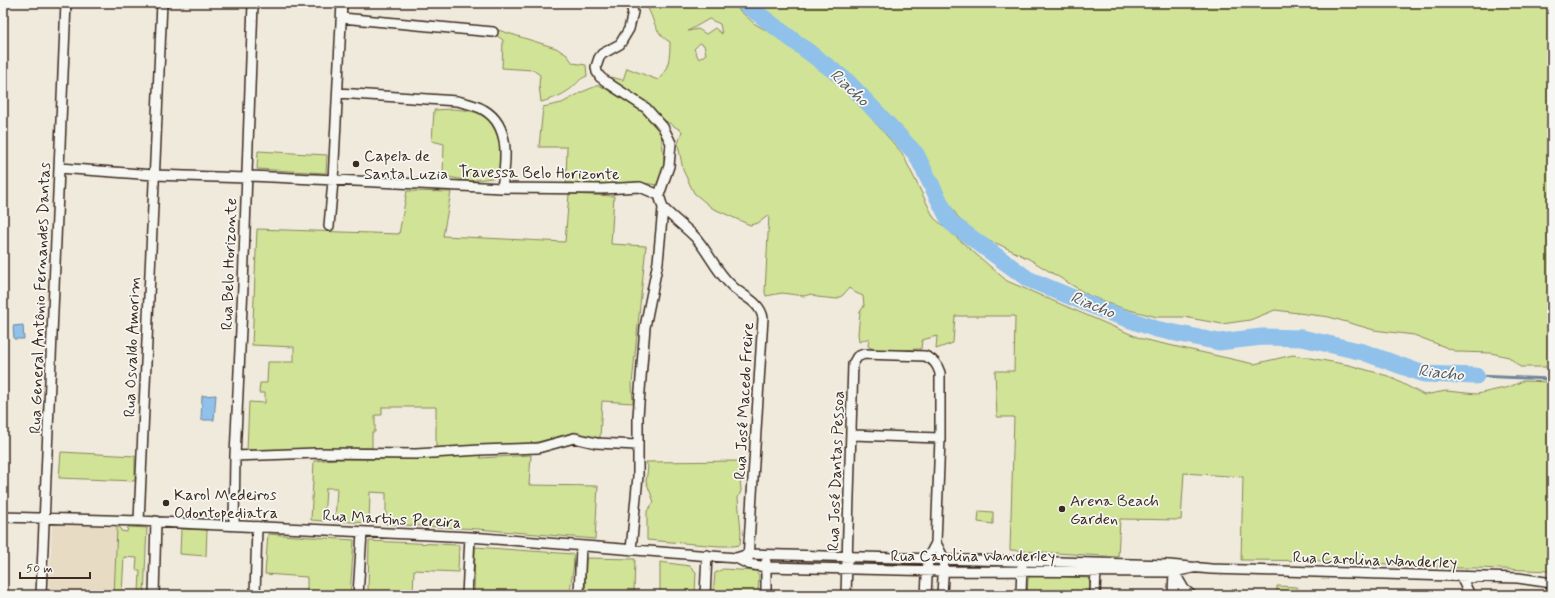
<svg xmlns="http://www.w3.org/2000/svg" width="1555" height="598" viewBox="0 0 1555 598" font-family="Mynerve,sans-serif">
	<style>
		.built { fill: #e8dbc4 }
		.green { fill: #d1e397; stroke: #86865a; fill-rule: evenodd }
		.water { fill: #8fc1eb; stroke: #6d8599 }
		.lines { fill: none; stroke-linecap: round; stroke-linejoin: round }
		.stream { stroke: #6d8599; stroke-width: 3 }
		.river { stroke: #8fc1eb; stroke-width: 17 }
		.street-casing { stroke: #3b2a1e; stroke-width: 12 }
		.street { stroke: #f6f6f2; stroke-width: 9 }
		.poi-dot { fill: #3b2a1e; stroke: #f6f6f2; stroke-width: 1.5 }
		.labels { text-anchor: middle; stroke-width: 3.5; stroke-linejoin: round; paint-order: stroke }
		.poi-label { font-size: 16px; fill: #3b2a1e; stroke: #f6f6f2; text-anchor: start }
		.street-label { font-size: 16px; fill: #3b2a1e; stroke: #f6f6f2 }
		.water-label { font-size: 17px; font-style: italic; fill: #54575c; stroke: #f6f6f2 }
	</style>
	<rect width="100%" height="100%" fill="#f0eadd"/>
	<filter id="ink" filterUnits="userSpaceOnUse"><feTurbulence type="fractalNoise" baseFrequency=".025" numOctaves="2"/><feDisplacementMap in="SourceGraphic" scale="8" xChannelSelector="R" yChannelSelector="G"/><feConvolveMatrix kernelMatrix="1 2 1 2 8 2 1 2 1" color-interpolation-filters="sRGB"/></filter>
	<g filter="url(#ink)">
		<!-- built -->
		<path class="built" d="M 52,524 L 117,527 L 114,595 L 49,595 Z"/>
		<!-- green -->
		<path class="green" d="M 645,3 L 731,3 L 755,24 L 778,37 L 841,84 L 902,153 L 934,218 L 1007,281 L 1142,339 L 1254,364 L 1293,355 L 1349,365 L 1388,376 L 1424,395 L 1446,391 L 1477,394 L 1509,387 L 1523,381 L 1552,382 L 1552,571 L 1477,568 L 1453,568 L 1337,561 L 1241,560 L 1243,477 L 1184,473 L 1181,520 L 1120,519 L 1118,557 L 1010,550 L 1014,417 L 997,417 L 995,371 L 1014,371 L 1015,316 L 955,316 L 953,343 L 936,349 L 937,336 L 922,340 L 921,349 C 909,349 876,354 868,346 L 869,338 L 859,342 L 858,334 L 860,312 L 864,306 L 863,296 L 856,293 L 849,288 L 843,295 L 837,299 L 817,297 L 811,294 L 804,296 L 782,293 L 766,296 L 765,292 L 769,215 L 758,223 L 750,225 L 712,208 L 694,193 L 683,170 L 678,144 L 682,131 L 664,120 L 652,107 L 613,82 L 610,77 L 623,80 L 627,68 L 658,80 C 669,69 670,57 670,42 C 653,32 655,19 645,3 ZM 709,19 L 720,24 L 722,34 L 715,28 L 706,34 L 698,29 L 688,31 ZM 700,43 L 704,45 L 706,54 L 699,59 L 694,49 Z
			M 757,3 L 1552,3 L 1552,367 L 1520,367 L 1509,357 L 1491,353 L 1458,352 L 1414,335 L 1374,330 L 1329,317 L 1275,310 L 1250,320 L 1222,324 L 1184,317 L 1157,317 L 1122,308 L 1090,296 L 1029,259 L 996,243 L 988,241 L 960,220 L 949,204 L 930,167 L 908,134 L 873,98 L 833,63 L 762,11 Z
			M 498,30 L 556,48 L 567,55 L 573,63 L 586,65 L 587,76 C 580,79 580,80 575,85 C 566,94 553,99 541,102 L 539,85 L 540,75 L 533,70 L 502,68 L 503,40 L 496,35 Z
			M 599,85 L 646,112 L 661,133 L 664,160 L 664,172 L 658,185 L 635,182 L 618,184 L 566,183 L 567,147 L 539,147 L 543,107 L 562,103 L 582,92 Z
			M 453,109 C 466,110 486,112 494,123 C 495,125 496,129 497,132 C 503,148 504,161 499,177 L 470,181 L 443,176 L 444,144 L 432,141 L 434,110 Z
			M 258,151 L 327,155 L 326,173 L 257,169 Z
			M 407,191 L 451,192 L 443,236 L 565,242 L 569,194 L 614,196 L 611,244 L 646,246 L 632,384 L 633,403 L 602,401 L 600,438 L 575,432 L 538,442 L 522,444 L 436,448 L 436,407 L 382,407 L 382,415 L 375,415 L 375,432 L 372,432 L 372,448 L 247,450 L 249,402 L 265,403 L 265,393 L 259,393 L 260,383 L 267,383 L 268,362 L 294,362 L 294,347 L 252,345 L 257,229 L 399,234 Z
			M 61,452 L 135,456 L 135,481 L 59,478 Z
			M 481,454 L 480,458 L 531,455 L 529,485 L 598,486 L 595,539 L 478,529 L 386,524 L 386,493 L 370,492 L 369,523 L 335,521 L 337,488 L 326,488 L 324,521 L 311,520 L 314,461 L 335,459 L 422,459 Z
			M 744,461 L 740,477 L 741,491 L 738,498 L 741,533 L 740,545 L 733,546 L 719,546 L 647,540 L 647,511 L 654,502 L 646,481 L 648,467 L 646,462 Z
			M 979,511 L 993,512 L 993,524 L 978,522 Z
			M 117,527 L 120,527 L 121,531 L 127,532 L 128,527 L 147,528 L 144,595 L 114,595 ZM 124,557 L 137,558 L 136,570 L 140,570 L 139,594 L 122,593 Z
			M 181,529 L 207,530 L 206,556 L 180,554 Z
			M 268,534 L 354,540 L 350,595 L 307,595 L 307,577 L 265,574 Z
			M 369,541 L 459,545 L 458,572 L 414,570 L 413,593 L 368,592 Z
			M 475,547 L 573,554 C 576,567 569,581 571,595 L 474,595 Z
			M 586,558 L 635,559 L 634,595 L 585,595 Z
			M 660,562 L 690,566 L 696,572 L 695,595 L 660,595 Z
			M 723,569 L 756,571 L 759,575 L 758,595 L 713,595 L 715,573 Z
			M 1032,575 L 1089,578 L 1090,586 L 1088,595 L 1027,595 L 1028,579 Z
			M 1277,586 L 1297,587 L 1297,595 L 1277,595 Z
			M 1520,590 L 1552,592 L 1552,595 L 1519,595 Z"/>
		<!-- water -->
		<path class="water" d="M 23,325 L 24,339 L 14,339 L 13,326 Z
			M 216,395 L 214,420 L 201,420 L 202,396 Z"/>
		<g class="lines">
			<!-- stream -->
			<path class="stream" d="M 1476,376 L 1552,379"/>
			<!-- river -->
			<path class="river" d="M 744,3 L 847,81 L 916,154 L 950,222 L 1028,279 L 1105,311 L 1156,329 L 1219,342 L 1262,337 L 1302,338 L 1363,352 L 1424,374 L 1476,376"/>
			<defs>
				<path id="street" d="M 628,3 L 631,6 L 633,12 L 629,29 L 620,44 L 602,54 L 599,58 L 596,67 L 597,72 L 600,77 L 611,85 L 646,108 L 663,127 L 671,143 L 669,166 L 659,195 L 663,208 L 658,262 L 645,327 L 638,416 L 638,476 L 631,550
					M 342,18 L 493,32
					M 338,93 L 457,101 C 466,103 476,105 484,110 C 511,126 506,161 502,188
					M 59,168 L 154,175 L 247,178 L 251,176 L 502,188 L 602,189 L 640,187 L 659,195
					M 663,208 C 673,218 685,227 695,237 C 709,252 716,272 732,286 C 743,297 760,301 763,318 L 748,559
					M 329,226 L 333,181 L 342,3
					M 852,435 L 940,438
					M 235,456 L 317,453 L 416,454 L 480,450 L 538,448 L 574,438 L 596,443 L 637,445
					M 3,517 L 139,521 L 470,537 L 736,558 L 748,564 L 766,567 L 943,571 L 1174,572 L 1197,567
					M 139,521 L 162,3
					M 234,525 L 235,456 L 243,286 L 253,3
					M 936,543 L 944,559 L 942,595
					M 736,558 L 749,554 L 1169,565 L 1211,569 L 1518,578 L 1552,583
					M 1171,567 L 1174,572 L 1173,595
					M 1174,572 L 1184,589 L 1191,595
					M 1461,577 L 1470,595
					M 41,595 L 66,3
					M 154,595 L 156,521
					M 255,595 L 257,527
					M 358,595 L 362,532
					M 467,595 L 470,537
					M 579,595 L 581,546
					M 705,595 L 707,555
					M 766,595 L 766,562
					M 846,595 L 853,364 L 857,357 L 864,354 L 925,356 C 934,360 937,364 940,373 L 940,438 L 936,543 L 928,558 L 926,595
					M 1021,595 L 1022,564
					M 1095,595 L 1096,566"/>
			</defs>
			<!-- street casing -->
			<use href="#street" class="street-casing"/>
			<!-- street -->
			<use href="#street" class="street"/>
		</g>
	</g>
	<!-- markers -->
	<g class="poi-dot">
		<circle cx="356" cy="164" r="4"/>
		<circle cx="166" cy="503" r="4"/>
		<circle cx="1062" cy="509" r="4"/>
	</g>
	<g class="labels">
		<!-- poi labels -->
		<g class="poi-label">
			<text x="364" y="161">Capela de<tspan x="364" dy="18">Santa Luzia</tspan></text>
			<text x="174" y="500">Karol Medeiros<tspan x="174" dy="18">Odontopediatra</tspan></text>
			<text x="1070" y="506">Arena Beach<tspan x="1070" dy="18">Garden</tspan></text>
		</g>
		<!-- street labels -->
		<g class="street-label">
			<text transform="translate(539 172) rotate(1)" y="6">Travessa Belo Horizonte</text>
			<text transform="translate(228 264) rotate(-88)" y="6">Rua Belo Horizonte</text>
			<text transform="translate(39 298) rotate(-88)" y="6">Rua General Antônio Fernandes Dantas</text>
			<text transform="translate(131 347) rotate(-88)" y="6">Rua Osvaldo Amorim</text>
			<text transform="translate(743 401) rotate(-87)" y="6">Rua José Macedo Freire</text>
			<text transform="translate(835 471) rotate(-88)" y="6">Rua José Dantas Pessoa</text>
			<text transform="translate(392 518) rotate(3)" y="6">Rua Martins Pereira</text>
			<text x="973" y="561">Rua Carolina Wanderley</text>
			<text transform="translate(1375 559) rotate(2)" y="6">Rua Carolina Wanderley</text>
		</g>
		<!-- water labels -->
		<g class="water-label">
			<text transform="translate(850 87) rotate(43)" y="6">Riacho</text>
			<text transform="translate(1093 304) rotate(22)" y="6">Riacho</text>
			<text transform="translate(1441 372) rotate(6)" y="6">Riacho</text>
		</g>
	</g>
	<!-- margin -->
	<rect width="1555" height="598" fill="none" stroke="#f6f6f2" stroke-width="16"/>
	<rect x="8" y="8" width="1539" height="582" fill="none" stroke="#3b2a1e" stroke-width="1.5" filter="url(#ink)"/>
	<!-- scale -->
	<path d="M20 572v6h70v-6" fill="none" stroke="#3b2a1e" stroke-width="2"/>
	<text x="26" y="572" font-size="12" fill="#3b2a1e" stroke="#f6f6f2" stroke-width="3" paint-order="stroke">50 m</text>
</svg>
